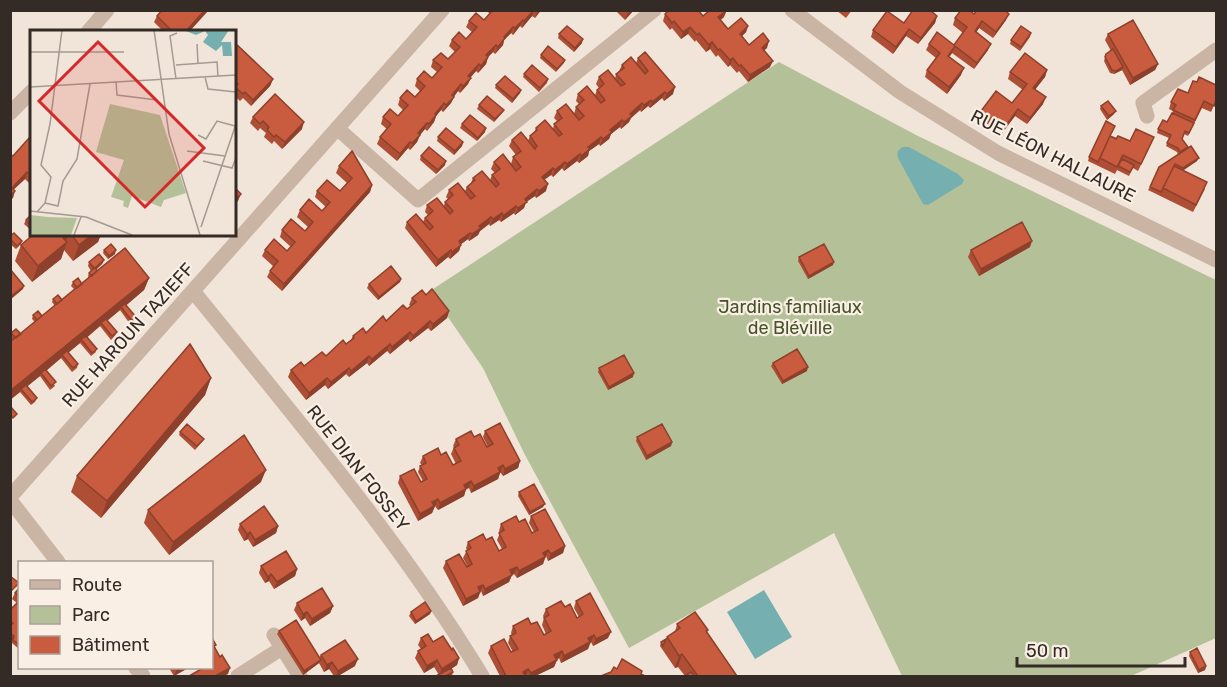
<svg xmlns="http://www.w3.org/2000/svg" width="1227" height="687" viewBox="0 0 1227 687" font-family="Rubik,sans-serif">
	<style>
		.green { fill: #b4c198 }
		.water { fill: #76afaf }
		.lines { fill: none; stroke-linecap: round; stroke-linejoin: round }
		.minor { stroke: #cab4a4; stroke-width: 15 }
		.wall { fill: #ad4e35 }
		.shaded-wall { fill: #8d402b }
		.building { fill: #c95b3e; stroke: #8d402b; stroke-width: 1.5 }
		.labels { text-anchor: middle; stroke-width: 4.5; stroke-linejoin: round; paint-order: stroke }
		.street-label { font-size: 18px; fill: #342a26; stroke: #f9efe4 }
		.park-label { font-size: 18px; fill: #455329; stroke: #f9efe4 }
		.inset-road { fill: none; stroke: #a59a91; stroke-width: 1.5 }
		.view { fill: #d62828; fill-opacity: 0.15; stroke: #d62828; stroke-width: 3 }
		.inset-edge { fill: none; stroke: #342a26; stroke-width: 3 }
	</style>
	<rect width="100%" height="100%" fill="#f1e4d8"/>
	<!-- green -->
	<path class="green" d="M 779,62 L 916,135 L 1216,280 L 1216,638 L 1131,676 L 902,676 L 834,533 L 629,648 L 524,453 L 483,368 L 430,291 Z"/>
	<!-- water -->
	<path class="water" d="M 903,147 L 909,147 L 958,174 L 964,180 L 962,184 L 928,205 L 923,204 L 898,158 C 897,153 897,150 903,147 Z
		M 764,590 L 792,637 L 755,659 L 727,612 Z"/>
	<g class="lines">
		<!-- minor -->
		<path class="minor" d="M 792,10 L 900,92 L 998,153 L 1216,260
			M 88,32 L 107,10
			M 10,113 L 32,91
			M 1147,116 L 1143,103 L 1216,50
			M 337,128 L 418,200 L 654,10
			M 193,291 C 294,416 399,539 482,676
			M 10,497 L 442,10
			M 10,500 L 58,562
			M 274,635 L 300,676
			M 136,668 L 143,676
			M 238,676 L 282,648"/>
	</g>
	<!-- wall -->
	<path class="wall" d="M 486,10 L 541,10 L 535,18 L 532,16 L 522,28 L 520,26 L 513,35 L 511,33 L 504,40 L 503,45 L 495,54 L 493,52 L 488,57 L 486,64 L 478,73 L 476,71 L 470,78 L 468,84 L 460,93 L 458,91 L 454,97 L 451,103 L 443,112 L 441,110 L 436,116 L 434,122 L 427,131 L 425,129 L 420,135 L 417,142 L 410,150 L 408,148 L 397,161 L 377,144 L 380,137 L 387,129 L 381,124 L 383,117 L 398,116 L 403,110 L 398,105 L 400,98 L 415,97 L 420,91 L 415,86 L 417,79 L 432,78 L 437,72 L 431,67 L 433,60 L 448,59 L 455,52 L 449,46 L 452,40 L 466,39 L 472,32 L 466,27 L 469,21 L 484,20 L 490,14 Z
		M 615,10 L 634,10 L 625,20 Z
		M 836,10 L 852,10 L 846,18 Z
		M 665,14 L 724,17 L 720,20 L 728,29 L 748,26 L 746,32 L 742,36 L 749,45 L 767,48 L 764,50 L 770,67 L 748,82 L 739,71 L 737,73 L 730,65 L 728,67 L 718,55 L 716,57 L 710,49 L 706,52 L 696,40 L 695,42 L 688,34 L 681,39 L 672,28 L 670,30 L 663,21 Z
		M 974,14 L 1006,20 L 993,38 L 979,28 L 976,33 L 988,50 L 974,69 L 952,53 L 949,57 L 961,75 L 947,94 L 925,77 L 927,70 L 936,58 L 926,50 L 929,44 L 954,45 L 963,33 L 953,25 L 955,18 Z
		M 157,16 L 189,32 L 164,32 L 154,22 Z
		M 937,16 L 935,23 L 918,44 L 906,36 L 893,54 L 871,37 L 873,30 Z
		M 1031,33 L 1030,37 L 1020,51 L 1010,44 L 1011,40 Z
		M 559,34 L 582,43 L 574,52 L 558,38 Z
		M 1108,34 L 1158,64 L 1155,70 L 1130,85 L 1122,70 L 1114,74 L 1110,73 L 1104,61 L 1106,54 L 1111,51 L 1105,40 Z
		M 234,42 L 273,79 L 270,86 L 251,106 L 243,98 L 240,101 L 234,95 Z
		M 541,55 L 565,60 L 564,63 L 556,72 L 540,58 Z
		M 638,58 L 673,94 L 664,101 L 662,98 L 650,108 L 648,106 L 641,112 L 640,110 L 631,118 L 629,122 L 621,129 L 620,127 L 611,134 L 609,139 L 600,146 L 599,144 L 589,151 L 588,156 L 579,163 L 577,161 L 564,171 L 562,168 L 553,177 L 551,175 L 544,180 L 546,191 L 536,198 L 535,196 L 526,202 L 524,208 L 515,215 L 514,213 L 501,222 L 499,220 L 490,226 L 489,224 L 480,231 L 478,235 L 469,241 L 468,239 L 461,244 L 459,251 L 450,259 L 448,257 L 436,267 L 405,228 L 407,222 L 423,222 L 425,218 L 428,215 L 425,212 L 427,205 L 444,206 L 445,202 L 448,199 L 446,197 L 449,190 L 465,191 L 467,187 L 471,183 L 473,178 L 490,180 L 492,175 L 495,173 L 491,169 L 494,162 L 511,164 L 513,157 L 516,155 L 509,146 L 512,140 L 528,141 L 530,136 L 534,133 L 536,128 L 553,129 L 554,124 L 558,122 L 554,118 L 557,111 L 574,114 L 576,107 L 579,104 L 576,101 L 578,94 L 595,95 L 597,90 L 599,88 L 596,84 L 599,77 L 615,79 L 616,74 L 619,71 L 622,65 L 636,63 Z
		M 1047,70 L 1045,77 L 1035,89 L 1043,104 L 1027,124 L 1015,116 L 1002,133 L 978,118 L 981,111 L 1012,103 L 1023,90 L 1008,79 L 1010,72 Z
		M 524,74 L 548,79 L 547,83 L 539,92 L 523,77 Z
		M 496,85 L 521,90 L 520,93 L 512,103 L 495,88 Z
		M 1188,93 L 1216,101 L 1211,112 L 1202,108 L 1188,136 L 1184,134 L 1182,139 L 1188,147 L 1187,149 L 1197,161 L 1183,170 L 1205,189 L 1193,212 L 1148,190 L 1150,187 L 1178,155 L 1177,152 L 1166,146 L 1169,138 L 1157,133 L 1158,129 L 1167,122 L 1172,113 L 1173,111 L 1169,109 L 1171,102 Z
		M 479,105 L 504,110 L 502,113 L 494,122 L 477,109 Z
		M 1101,106 L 1114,114 L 1107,120 L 1100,109 Z
		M 253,117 L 302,129 L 282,149 L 274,141 L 272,144 L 264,137 L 266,133 L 260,128 L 258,131 L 250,123 Z
		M 462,124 L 485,132 L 477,141 L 460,128 Z
		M 1111,136 L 1117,139 L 1151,144 L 1138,171 L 1133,168 L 1129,176 L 1117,170 L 1115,174 L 1088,161 L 1089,157 Z
		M 438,137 L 463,142 L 462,146 L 454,155 L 437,141 Z
		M 32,141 L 32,181 L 29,183 L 25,179 L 14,189 L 13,198 L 10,200 L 10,154 L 13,156 Z
		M 421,156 L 445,165 L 436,174 L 420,160 Z
		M 339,166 L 372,185 L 370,192 L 282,291 L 267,277 L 270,271 L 273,266 L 262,256 L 265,250 L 287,251 L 291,247 L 280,237 L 282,230 L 305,231 L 308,227 L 297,217 L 300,210 L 322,211 L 326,207 L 315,197 L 317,191 L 340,191 L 347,183 L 336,173 Z
		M 32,217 L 32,231 L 24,224 L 26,220 Z
		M 34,234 L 101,234 L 98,242 L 73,261 L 64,250 L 61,259 L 32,282 L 15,261 L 21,245 Z
		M 10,236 L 22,241 L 21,244 L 16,249 L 10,244 Z
		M 1030,247 L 979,276 L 968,257 L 971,250 Z
		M 104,250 L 115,254 L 108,259 L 103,253 Z
		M 799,257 L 833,265 L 808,279 L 798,261 Z
		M 104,260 L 102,264 L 96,269 L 97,271 L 149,278 L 144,290 L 126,305 L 135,320 L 130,324 L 120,310 L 107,321 L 117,332 L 115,336 L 111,340 L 100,326 L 87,337 L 96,352 L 91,356 L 80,343 L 68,353 L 78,364 L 77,368 L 72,372 L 61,358 L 46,371 L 55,386 L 50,390 L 40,376 L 27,386 L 37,398 L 35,402 L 31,405 L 20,392 L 10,400 L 10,342 L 13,340 L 10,337 L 11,333 L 21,334 L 35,322 L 32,319 L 33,315 L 42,316 L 55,306 L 52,302 L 53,299 L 62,300 L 75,290 L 71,286 L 73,282 L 82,284 L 89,278 L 88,276 L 89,273 L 91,271 L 88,266 L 89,262 Z
		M 401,279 L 400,282 L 378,300 L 367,288 L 369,284 Z
		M 426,295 L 449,311 L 447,318 L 431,331 L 428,328 L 410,342 L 408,339 L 390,354 L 387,351 L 369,366 L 367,363 L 349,377 L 346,374 L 328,389 L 325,385 L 306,400 L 288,377 L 291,370 L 304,366 L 326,356 L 346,344 L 351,340 L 353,336 L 366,333 L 407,309 L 411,306 L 409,305 L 412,298 Z
		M 773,363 L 807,371 L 782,384 L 771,366 Z
		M 599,368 L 633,377 L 608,390 L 598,372 Z
		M 211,378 L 205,395 L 101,518 L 71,492 L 77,476 Z
		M 485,431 L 520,461 L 518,468 L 503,476 L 500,472 L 498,479 L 471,493 L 469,488 L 466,489 L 464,496 L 438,510 L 435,506 L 432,513 L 418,521 L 398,483 L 400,476 L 421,482 L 423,481 L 418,472 L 420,466 L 422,465 L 420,463 L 423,456 L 441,455 L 453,465 L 456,464 L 451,454 L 454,447 L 453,446 L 456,439 L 474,437 L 487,447 L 488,447 L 483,437 Z
		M 180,432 L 204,439 L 202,442 L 195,450 L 179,435 Z
		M 637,437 L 672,442 L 671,446 L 646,460 L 636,441 Z
		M 261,482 L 169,555 L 144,523 L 148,510 Z
		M 519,492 L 543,507 L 529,515 L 518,496 Z
		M 531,516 L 565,546 L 563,553 L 548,561 L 546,556 L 543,564 L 517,578 L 514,574 L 512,575 L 509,582 L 483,596 L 481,591 L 480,592 L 478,598 L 463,606 L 443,568 L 446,561 L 467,567 L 468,567 L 463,558 L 467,550 L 466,548 L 468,542 L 486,540 L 499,551 L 502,549 L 497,540 L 500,533 L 499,531 L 501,524 L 519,522 L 532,533 L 534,532 L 529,523 Z
		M 240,524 L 278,526 L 276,533 L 253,547 L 248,539 L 244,541 L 238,530 Z
		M 261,566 L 297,569 L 295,576 L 274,589 L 269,581 L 265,583 L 259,573 Z
		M 20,587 L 20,650 L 12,643 L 10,644 L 10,610 L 17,603 L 12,599 L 15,593 Z
		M 576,601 L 608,638 L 593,646 L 591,642 L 588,649 L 561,663 L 559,658 L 557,660 L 554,667 L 535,676 L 500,676 L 488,653 L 491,646 L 511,652 L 513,652 L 508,643 L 510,636 L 512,635 L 511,633 L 513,626 L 531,624 L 544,635 L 546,634 L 542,625 L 544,618 L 543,616 L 546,609 L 565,607 L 577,618 L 579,617 L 574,608 Z
		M 297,603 L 333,606 L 330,613 L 310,626 L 305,618 L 301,621 L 294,610 Z
		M 431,611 L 430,614 L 415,624 L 409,616 L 411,612 Z
		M 677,624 L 708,630 L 707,632 L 737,676 L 685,676 L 678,667 L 675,668 L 660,646 L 661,642 L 675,632 Z
		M 279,631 L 319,658 L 321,655 L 355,666 L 338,676 L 334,676 L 329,669 L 324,672 L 319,663 L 303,675 L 277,634 Z
		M 421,638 L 452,650 L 459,658 L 457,665 L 451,669 L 453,672 L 452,676 L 436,676 L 439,675 L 434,667 L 424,673 L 415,658 L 418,651 L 421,649 L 418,645 Z
		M 1190,652 L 1206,666 L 1205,670 L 1198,673 L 1189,656 Z
		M 169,668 L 188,668 L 174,676 Z"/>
	<!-- shaded-wall -->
	<path class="shaded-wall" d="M 205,10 L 209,10 L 189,32 L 185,32 Z
		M 534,10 L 532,16 L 522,28 L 524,21 Z
		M 538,10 L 541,10 L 535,18 Z
		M 629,10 L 634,10 L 625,20 Z
		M 727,10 L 724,17 L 716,24 L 718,17 Z
		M 1009,14 L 1006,20 L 993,38 L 996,32 Z
		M 937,16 L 935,23 L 918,44 L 921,38 Z
		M 523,20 L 520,26 L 513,35 L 515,28 Z
		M 982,21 L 979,28 L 972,38 L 975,31 Z
		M 748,26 L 746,32 L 738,40 L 740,34 Z
		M 513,27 L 511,33 L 504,40 L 503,45 L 495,54 L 498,47 L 504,37 Z
		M 690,27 L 688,34 L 681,39 L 683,32 Z
		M 909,29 L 906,36 L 893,54 L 896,47 Z
		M 583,39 L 582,43 L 574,52 L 575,48 Z
		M 769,41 L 767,48 L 760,54 L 762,48 Z
		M 712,42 L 710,49 L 706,52 L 709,45 Z
		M 991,44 L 988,50 L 974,69 L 977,63 Z
		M 496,45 L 493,52 L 488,57 L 486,64 L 478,73 L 486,55 Z
		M 955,46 L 952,53 L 945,63 L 948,56 Z
		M 733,58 L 730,65 L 728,67 L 730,60 Z
		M 773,61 L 770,67 L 748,82 L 750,75 Z
		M 479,64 L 476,71 L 470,78 L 471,78 L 468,84 L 460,93 L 463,86 L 468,76 Z
		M 1158,64 L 1155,70 L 1130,85 L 1133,78 Z
		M 1123,67 L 1122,70 L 1114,74 L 1116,71 Z
		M 964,68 L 961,75 L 947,94 L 949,87 Z
		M 1047,70 L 1045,77 L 1031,95 L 1033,88 Z
		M 273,79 L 270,86 L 251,106 L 253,100 Z
		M 461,84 L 458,91 L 452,98 L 454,97 L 451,103 L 443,112 L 446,105 L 452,95 Z
		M 675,87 L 673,94 L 664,101 L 667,94 Z
		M 521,90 L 520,93 L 512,103 L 513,99 Z
		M 665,92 L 662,98 L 650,108 L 652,102 Z
		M 1046,97 L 1043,104 L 1027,124 L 1030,118 Z
		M 651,100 L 648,106 L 641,112 L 644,105 Z
		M 444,103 L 441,110 L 436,116 L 434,122 L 427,131 L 435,114 Z
		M 642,103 L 640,110 L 631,118 L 629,122 L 621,129 L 624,122 L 630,114 Z
		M 1018,109 L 1015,116 L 1002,133 L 1005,127 Z
		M 504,110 L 502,113 L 494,122 L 495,119 Z
		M 1116,111 L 1114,114 L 1107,120 L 1109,116 Z
		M 622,120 L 620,127 L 611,134 L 609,139 L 600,146 L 603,139 L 610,130 Z
		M 304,122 L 302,129 L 282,149 L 285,142 Z
		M 427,123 L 425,129 L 420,135 L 417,142 L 410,150 L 418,133 Z
		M 486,128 L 485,132 L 477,141 L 478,138 Z
		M 601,137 L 599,144 L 589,151 L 588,156 L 579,163 L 581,156 L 588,147 Z
		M 410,142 L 408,148 L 397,161 L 400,154 Z
		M 463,142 L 462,146 L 454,155 L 455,151 Z
		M 580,154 L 577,161 L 564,171 L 567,164 Z
		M 1199,158 L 1197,161 L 1181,172 L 1183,168 Z
		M 446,161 L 445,165 L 436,174 L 438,170 Z
		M 565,162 L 562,168 L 553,177 L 555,170 Z
		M 553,168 L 551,175 L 539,183 L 542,177 Z
		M 27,172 L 25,179 L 10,193 L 12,188 Z
		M 548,184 L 546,191 L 536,198 L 539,191 Z
		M 372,185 L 370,192 L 282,291 L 284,284 Z
		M 537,189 L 535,196 L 526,202 L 524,208 L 515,215 L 518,208 L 525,199 Z
		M 15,191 L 13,198 L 10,200 L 10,196 Z
		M 241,194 L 238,201 L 234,205 L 234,201 Z
		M 516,206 L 514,213 L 501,222 L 503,216 Z
		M 502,213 L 499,220 L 490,226 L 493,219 Z
		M 491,217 L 489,224 L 480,231 L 478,235 L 469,241 L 472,234 L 479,226 Z
		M 470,233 L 468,239 L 456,248 L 459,241 Z
		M 67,234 L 69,234 L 65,243 L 67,242 L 61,259 L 32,282 L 38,266 L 63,238 Z
		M 93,234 L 101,234 L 98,242 L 73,261 L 79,245 Z
		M 1032,241 L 1030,247 L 979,276 L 981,269 Z
		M 461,245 L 459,251 L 450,259 L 452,252 Z
		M 116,250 L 115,254 L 108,259 L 109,256 Z
		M 451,250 L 448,257 L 436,267 L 438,260 Z
		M 104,260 L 102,264 L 94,272 L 95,268 Z
		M 834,262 L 833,265 L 808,279 L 809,276 Z
		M 149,278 L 144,290 L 122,309 L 121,307 L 120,310 L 103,324 L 101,323 L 100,326 L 83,341 L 81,339 L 80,343 L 64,356 L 62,355 L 61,358 L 42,374 L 41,373 L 40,376 L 23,390 L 21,389 L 20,392 L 10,400 L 10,391 Z
		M 401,279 L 400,282 L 378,300 L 379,297 Z
		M 24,286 L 23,289 L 10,300 L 10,297 Z
		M 449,311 L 447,318 L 431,331 L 433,324 Z
		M 430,321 L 428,328 L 410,342 L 413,336 Z
		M 410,332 L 408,339 L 390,354 L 392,347 Z
		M 390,344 L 387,351 L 369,366 L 372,359 Z
		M 369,356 L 367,363 L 349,377 L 351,371 Z
		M 808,367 L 807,371 L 782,384 L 783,381 Z
		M 349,368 L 346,374 L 328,389 L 331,382 Z
		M 634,373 L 633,377 L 608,390 L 609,387 Z
		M 211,378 L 205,395 L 101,518 L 107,501 Z
		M 327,378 L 325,385 L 306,400 L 309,393 Z
		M 672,442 L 671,446 L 646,460 L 647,456 Z
		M 520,461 L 518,468 L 503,476 L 505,469 Z
		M 503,465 L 498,479 L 471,493 L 474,486 Z
		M 266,470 L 261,482 L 169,555 L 173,542 Z
		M 471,481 L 469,488 L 466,489 L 464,496 L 438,510 L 440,503 L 464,485 Z
		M 438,499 L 432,513 L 418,521 L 420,514 L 432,502 Z
		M 545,504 L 543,507 L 529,515 L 530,512 Z
		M 278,526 L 276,533 L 253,547 L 255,540 Z
		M 250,532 L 248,539 L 244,541 L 247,534 Z
		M 565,546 L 563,553 L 548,561 L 551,554 Z
		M 548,550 L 546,556 L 540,560 L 543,553 Z
		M 545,557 L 543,564 L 517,578 L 519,571 Z
		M 517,567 L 514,574 L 512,575 L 509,582 L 483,596 L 485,589 L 510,570 Z
		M 297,569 L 295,576 L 274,589 L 277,582 Z
		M 271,574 L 269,581 L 265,583 L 268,577 Z
		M 483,585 L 478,598 L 463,606 L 466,599 L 478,587 Z
		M 333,606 L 330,613 L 310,626 L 312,619 Z
		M 431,611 L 430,614 L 415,624 L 416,621 Z
		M 307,612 L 305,618 L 301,621 L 303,614 Z
		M 611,632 L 608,638 L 593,646 L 596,639 Z
		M 594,635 L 591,642 L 585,645 L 588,638 Z
		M 590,642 L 588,649 L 561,663 L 564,656 Z
		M 562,651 L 559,658 L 552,662 L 554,655 Z
		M 682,654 L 678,667 L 675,668 L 679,656 Z
		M 459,658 L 457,665 L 439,676 L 442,669 Z
		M 358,659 L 355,666 L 338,676 L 336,676 L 338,671 Z
		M 321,660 L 319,663 L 303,675 L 304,671 Z
		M 437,660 L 434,667 L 424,673 L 427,666 Z
		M 557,660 L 554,667 L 535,676 L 529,676 L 531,673 Z
		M 332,662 L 329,669 L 324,672 L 327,665 Z
		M 1206,666 L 1205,670 L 1198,673 L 1199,670 Z
		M 180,668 L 188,668 L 174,676 L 177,669 Z
		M 230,668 L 228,674 L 224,676 L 215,676 Z
		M 528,669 L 526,676 L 525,676 L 523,672 Z"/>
	<!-- building -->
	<path class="building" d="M 162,10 L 166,11 L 205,10 L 185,32 L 173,32 L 157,16 Z
		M 493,10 L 534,10 L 524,21 L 523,20 L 515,28 L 513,27 L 504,37 L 505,38 L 498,47 L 496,45 L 486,55 L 488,57 L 481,66 L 479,64 L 468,76 L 471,78 L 463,86 L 461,84 L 452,95 L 454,97 L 446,105 L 444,103 L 435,114 L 436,115 L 429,124 L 427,123 L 418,133 L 420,135 L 412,143 L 410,142 L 400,154 L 380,137 L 391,124 L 383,117 L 390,109 L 398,116 L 408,105 L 400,98 L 407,90 L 415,97 L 425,86 L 417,79 L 424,71 L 432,78 L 442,67 L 433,60 L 441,53 L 448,59 L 460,47 L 452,40 L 459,32 L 466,39 L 477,27 L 469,21 L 476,13 L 484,20 Z
		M 669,10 L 698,10 L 703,16 L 710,10 L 727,10 L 718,17 L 728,29 L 741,18 L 748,26 L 740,34 L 749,45 L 763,33 L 769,41 L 762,48 L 773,61 L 750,75 L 741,65 L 739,66 L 733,58 L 730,60 L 720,49 L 718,50 L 712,42 L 709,45 L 699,33 L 697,35 L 690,27 L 683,32 L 674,21 L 672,23 L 665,14 Z
		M 913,10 L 930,10 L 937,16 L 921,38 L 909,29 L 896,47 L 873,30 L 887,11 L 904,23 Z
		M 961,10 L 969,10 L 974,14 L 977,10 L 1005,10 L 1009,14 L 996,32 L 982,21 L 975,31 L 991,44 L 977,63 L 955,46 L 948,56 L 964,68 L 949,87 L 927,70 L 940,53 L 929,44 L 937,32 L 954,45 L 967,27 L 955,18 Z
		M 1133,20 L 1158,64 L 1133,78 L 1108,34 Z
		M 567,26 L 583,39 L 575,48 L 559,34 Z
		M 1021,26 L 1031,33 L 1021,47 L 1011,40 Z
		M 234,42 L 273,79 L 253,100 L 245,92 L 243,94 L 235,87 L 238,84 L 234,81 Z
		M 548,46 L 565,60 L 557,69 L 541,55 Z
		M 1113,49 L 1123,67 L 1116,71 L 1112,70 L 1105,57 L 1106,54 Z
		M 645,52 L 675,87 L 667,94 L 665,92 L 652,102 L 651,100 L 644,105 L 642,103 L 630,114 L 632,116 L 624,122 L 622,120 L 610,130 L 612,132 L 603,139 L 601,137 L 588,147 L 590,149 L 581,156 L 580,154 L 567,164 L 565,162 L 555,170 L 553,168 L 542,177 L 548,184 L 539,191 L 537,189 L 525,199 L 527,202 L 518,208 L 516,206 L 503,216 L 502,213 L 493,219 L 491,217 L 479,226 L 481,228 L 472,234 L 470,233 L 459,241 L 461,245 L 452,252 L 451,250 L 438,260 L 407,222 L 416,214 L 430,230 L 433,227 L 425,218 L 433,211 L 427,205 L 437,198 L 450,214 L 453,211 L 445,202 L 453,195 L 449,190 L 458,183 L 471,199 L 475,196 L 467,187 L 475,180 L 473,178 L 482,171 L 496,187 L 499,184 L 492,175 L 500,169 L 494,162 L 503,154 L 516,171 L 521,167 L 513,157 L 521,151 L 512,140 L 521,132 L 535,149 L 537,146 L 530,136 L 537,130 L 536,128 L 545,120 L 559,136 L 562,134 L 554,124 L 562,118 L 557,111 L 566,104 L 579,120 L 584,116 L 576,107 L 584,100 L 578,94 L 587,86 L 601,103 L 605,100 L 597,90 L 604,84 L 599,77 L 608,70 L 621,86 L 625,84 L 616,74 L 624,68 L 622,65 L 631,57 L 645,74 L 648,71 L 638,58 Z
		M 1025,53 L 1047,70 L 1033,88 L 1046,97 L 1030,118 L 1018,109 L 1005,127 L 981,111 L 996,91 L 1012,103 L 1027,84 L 1010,72 Z
		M 532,65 L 548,79 L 540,88 L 524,74 Z
		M 505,76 L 521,90 L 513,99 L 496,85 Z
		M 1199,77 L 1216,85 L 1216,100 L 1214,106 L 1204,101 L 1195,120 L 1173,110 L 1176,105 L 1171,102 L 1178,89 L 1188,93 L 1193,81 L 1197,82 Z
		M 275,94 L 304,122 L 285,142 L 276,135 L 274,137 L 267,130 L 269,127 L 263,121 L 260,124 L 253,117 Z
		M 487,96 L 504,110 L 495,119 L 479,105 Z
		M 1108,101 L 1116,111 L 1109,116 L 1101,106 Z
		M 1172,113 L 1194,123 L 1189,133 L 1185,131 L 1182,139 L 1188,147 L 1180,152 L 1178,148 L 1167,143 L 1171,135 L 1158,129 L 1163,120 L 1167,122 Z
		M 470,115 L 486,128 L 478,138 L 462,124 Z
		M 1106,121 L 1115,126 L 1110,136 L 1117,139 L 1110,136 L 1098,162 L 1089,157 Z
		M 446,128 L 463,142 L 455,151 L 438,137 Z
		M 1136,129 L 1154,137 L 1141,164 L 1123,155 L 1117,167 L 1100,158 L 1110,136 L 1116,139 L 1118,136 L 1130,141 Z
		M 29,138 L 32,141 L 32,176 L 27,172 L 12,188 L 15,191 L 10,196 L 10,154 L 13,156 Z
		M 1191,146 L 1199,158 L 1183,168 L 1175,164 L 1161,192 L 1150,187 L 1159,167 Z
		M 429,147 L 446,161 L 438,170 L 421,156 Z
		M 352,151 L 372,185 L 284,284 L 270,271 L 278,261 L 265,250 L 274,239 L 287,251 L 295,242 L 282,230 L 291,219 L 305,231 L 313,222 L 300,210 L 309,199 L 322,211 L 330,202 L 317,191 L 327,180 L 340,191 L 352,178 L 339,166 Z
		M 1122,159 L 1134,165 L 1130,172 L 1118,166 Z
		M 1174,166 L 1207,182 L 1196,205 L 1163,188 Z
		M 234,187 L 241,194 L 234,201 Z
		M 30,216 L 32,217 L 32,226 L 26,220 Z
		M 1022,222 L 1032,241 L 981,269 L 971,250 Z
		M 14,233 L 22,241 L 17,246 L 10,239 L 10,236 Z
		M 34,234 L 67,234 L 63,238 L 67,242 L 38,266 L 21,245 Z
		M 71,234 L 93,234 L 79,245 Z
		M 111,244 L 116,250 L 109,256 L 104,250 Z
		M 824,244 L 834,262 L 809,276 L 799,257 Z
		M 125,248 L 149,278 L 10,391 L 10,342 Z
		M 99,254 L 104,260 L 95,268 L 97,271 L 92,276 L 89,273 L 94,268 L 89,262 Z
		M 391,266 L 401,279 L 379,297 L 369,284 Z
		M 10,269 L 24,286 L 10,297 Z
		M 78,278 L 82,284 L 77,288 L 73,282 Z
		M 432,289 L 449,311 L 433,324 L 430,321 L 413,336 L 410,332 L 392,347 L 390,344 L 372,359 L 369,356 L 351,371 L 349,368 L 331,382 L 327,378 L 309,393 L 291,370 L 301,362 L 304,366 L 322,352 L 326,356 L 343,340 L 346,344 L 354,338 L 353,336 L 363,328 L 366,333 L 383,316 L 386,321 L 403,305 L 407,309 L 416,302 L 412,298 L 422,290 L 426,295 Z
		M 58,295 L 62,300 L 57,304 L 53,299 Z
		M 125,304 L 136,317 L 132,321 L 121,307 Z
		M 38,311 L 42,316 L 37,320 L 33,315 Z
		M 106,319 L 117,332 L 112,336 L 101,323 Z
		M 16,329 L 21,334 L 16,338 L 11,333 Z
		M 86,336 L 97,349 L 92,353 L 81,339 Z
		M 190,344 L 211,378 L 107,501 L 77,476 Z
		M 797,349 L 808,367 L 783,381 L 773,363 Z
		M 67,351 L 78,364 L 73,368 L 62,355 Z
		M 624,355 L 634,373 L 609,387 L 599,368 Z
		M 45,369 L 56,382 L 51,386 L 41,373 Z
		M 26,385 L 37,398 L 32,402 L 21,389 Z
		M 10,406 L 17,414 L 13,418 L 10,415 Z
		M 500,423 L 520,461 L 505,469 L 503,465 L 498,468 L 500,472 L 474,486 L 471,481 L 464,485 L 466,489 L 440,503 L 438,499 L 432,502 L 434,506 L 420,514 L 400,476 L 414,469 L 421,482 L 427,479 L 420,466 L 426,463 L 423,456 L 438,448 L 441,455 L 446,452 L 453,465 L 461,461 L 454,448 L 459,445 L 456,439 L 471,431 L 474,437 L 480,434 L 487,447 L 493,444 L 485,431 Z
		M 187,424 L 204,439 L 197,446 L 180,432 Z
		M 662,424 L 672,442 L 647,456 L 637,437 Z
		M 244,435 L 266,470 L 173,542 L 148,510 Z
		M 534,484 L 545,504 L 530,512 L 519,492 Z
		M 264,506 L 278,526 L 255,540 L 250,532 L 247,534 L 240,524 Z
		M 545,509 L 565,546 L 551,554 L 548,550 L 543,553 L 545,557 L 519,571 L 517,567 L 510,570 L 512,575 L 485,589 L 483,585 L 478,587 L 480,592 L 466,599 L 446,561 L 459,554 L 467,567 L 472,564 L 466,551 L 471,548 L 468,542 L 483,534 L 486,540 L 492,537 L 499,551 L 506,547 L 499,533 L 504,530 L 501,524 L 516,516 L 519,522 L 525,519 L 532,533 L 538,530 L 531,516 Z
		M 286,551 L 297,569 L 277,582 L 271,574 L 268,577 L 261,566 Z
		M 10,576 L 19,583 L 10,592 Z
		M 20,587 L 20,597 L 15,593 Z
		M 322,588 L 333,606 L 312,619 L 307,612 L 303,614 L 297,603 Z
		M 590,593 L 611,632 L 596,639 L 594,635 L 588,638 L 590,642 L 564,656 L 562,651 L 554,655 L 557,660 L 531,673 L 528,669 L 523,672 L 525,676 L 506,676 L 491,646 L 504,639 L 511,652 L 518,649 L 510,636 L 516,633 L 513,626 L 528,618 L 531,624 L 537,622 L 544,635 L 551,631 L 544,618 L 549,615 L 546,609 L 561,601 L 565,607 L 570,604 L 577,618 L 583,614 L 576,601 Z
		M 19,601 L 20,601 L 20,645 L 13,640 L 14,636 L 10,633 L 10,626 L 13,623 L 10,621 L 10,610 Z
		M 425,602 L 431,611 L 416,621 L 411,612 Z
		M 695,612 L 708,630 L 706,631 L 737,676 L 698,676 L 682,654 L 679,656 L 667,637 L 680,628 L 677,624 Z
		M 296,620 L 321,660 L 304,671 L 279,631 Z
		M 10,633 L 14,636 L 10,640 Z
		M 428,634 L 433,642 L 443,636 L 452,650 L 453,648 L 459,658 L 442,669 L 437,660 L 427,666 L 418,651 L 426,646 L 421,638 Z
		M 212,638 L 216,645 L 214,646 L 220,657 L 222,655 L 230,668 L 215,676 L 189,676 L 203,668 L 212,668 Z
		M 666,639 L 663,646 L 661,642 Z
		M 345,640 L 358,659 L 338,671 L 332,662 L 327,665 L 321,655 Z
		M 1197,648 L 1206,666 L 1199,670 L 1190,652 Z
		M 622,659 L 642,671 L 641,674 L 645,676 L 601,676 L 611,672 L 614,667 L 617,669 Z
		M 451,668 L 453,672 L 446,676 L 436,676 Z
		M 691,672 L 695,676 L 685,676 Z"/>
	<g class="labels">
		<!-- street labels -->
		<g class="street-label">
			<text transform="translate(1053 156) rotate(27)" y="6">RUE LÉON HALLAURE</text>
			<text transform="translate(128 335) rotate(-48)" y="6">RUE HAROUN TAZIEFF</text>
			<text transform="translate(358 468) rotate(52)" y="6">RUE DIAN FOSSEY</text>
		</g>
		<!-- park labels -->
		<g class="park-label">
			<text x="790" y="313">Jardins familiaux<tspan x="790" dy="21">de Bléville</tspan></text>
		</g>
	</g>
	<!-- overview -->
	<g transform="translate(30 30)">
		<rect width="206" height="206" fill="#f1e4d8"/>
		<path d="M 80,74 L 130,85 L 156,163 L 134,170 L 131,177 L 102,166 L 98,178 L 93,176 L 94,171 L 81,167 L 94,130 L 66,122 ZM 0,185 L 18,187 L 47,188 L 41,205 L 0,205 Z" fill="#b4c198"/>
		<path d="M 177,0 L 199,0 L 191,12 L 201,12 L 202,26 L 193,26 L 192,15 L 186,21 L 173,12 L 178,5 L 175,1 L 166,5 L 156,1 Z" fill="#76afaf"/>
		<path class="inset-road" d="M 124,0 L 139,104 L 170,205M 167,14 L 168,33M 0,22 L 94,22M 146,35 L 187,32 L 188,46M 175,47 L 178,59 L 206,62M 146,49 L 140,6 L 147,3M 86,52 L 87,65 L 127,70M 0,57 L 206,45M 168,105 L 176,109 L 187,91 L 205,96M 157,121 L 195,126M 173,131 L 202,138 L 206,128M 15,173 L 28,176 L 33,151 L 47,129 L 60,54M 0,181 L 56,187 L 102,205M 7,182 L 15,173 L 21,147 L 11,135 L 20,94 L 32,0M 171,197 L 206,94M 44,205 L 51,187"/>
		<path class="view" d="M 68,12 L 174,118 L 115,177 L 9,71 Z"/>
		<rect width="206" height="206" class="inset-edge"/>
	</g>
	<!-- border -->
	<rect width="1227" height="687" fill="none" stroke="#342a26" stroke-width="24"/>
	<!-- legend -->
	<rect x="18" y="561" width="195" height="108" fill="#f9efe4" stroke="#aaa098" stroke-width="1.5"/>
	<rect x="30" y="580" width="30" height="9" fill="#cab4a4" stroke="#aaa098" stroke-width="1.5"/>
	<text x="72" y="591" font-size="18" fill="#342a26">Route</text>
	<rect x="30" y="606" width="30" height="18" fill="#b4c198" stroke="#aaa098" stroke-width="1.5"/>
	<text x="72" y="621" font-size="18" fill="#342a26">Parc</text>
	<rect x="30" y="636" width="30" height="18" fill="#c95b3e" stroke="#aaa098" stroke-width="1.5"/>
	<text x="72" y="651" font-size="18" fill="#342a26">Bâtiment</text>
	<!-- scale -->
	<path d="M1017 657v9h168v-9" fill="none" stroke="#342a26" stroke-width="3"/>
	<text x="1026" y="657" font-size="18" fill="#342a26" stroke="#f9efe4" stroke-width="4.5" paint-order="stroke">50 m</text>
</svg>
